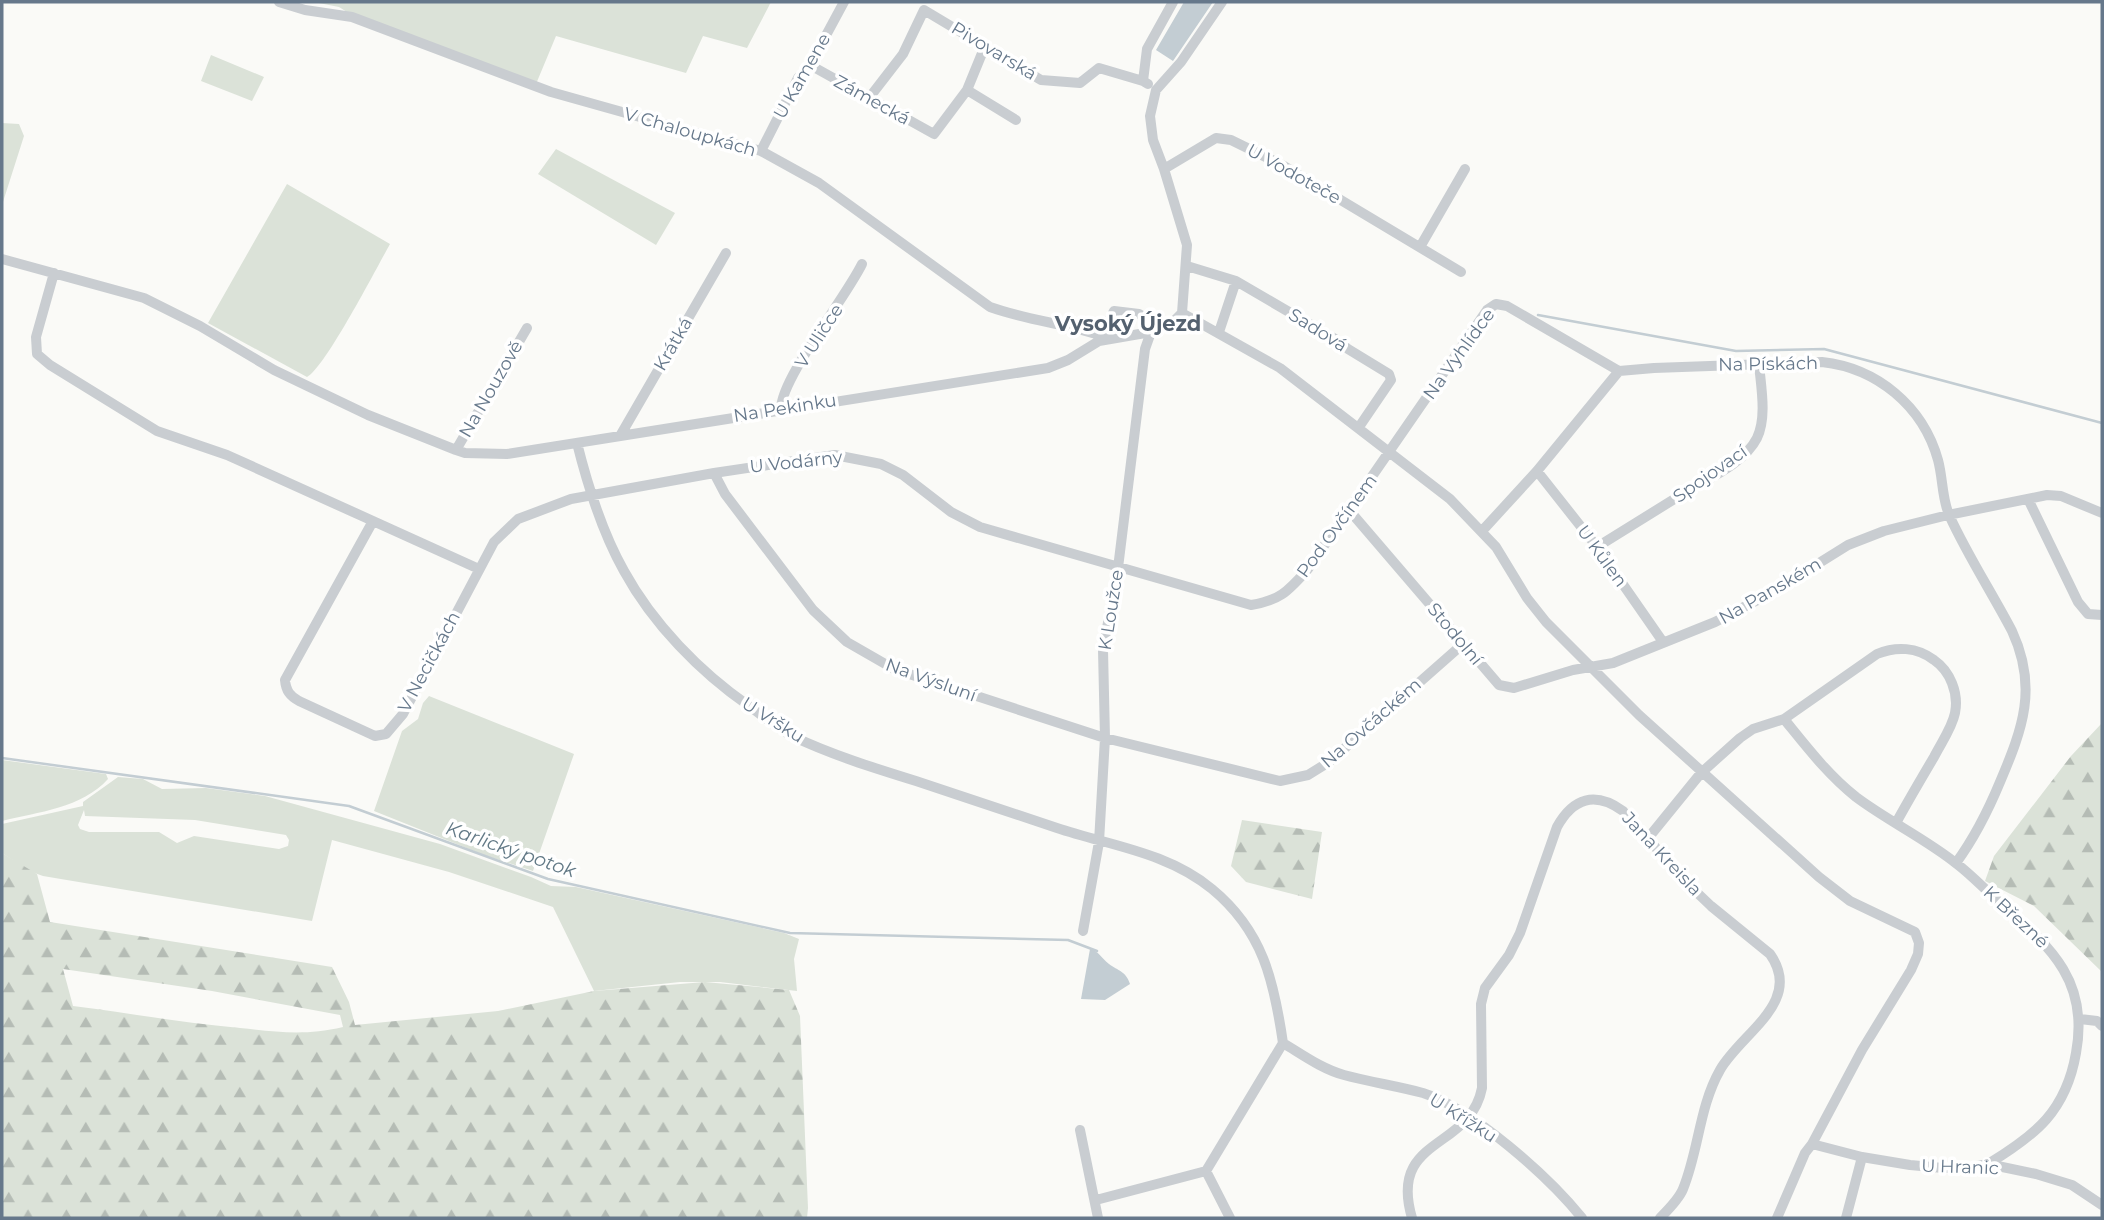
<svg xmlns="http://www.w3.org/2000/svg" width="2104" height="1220" viewBox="0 0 2104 1220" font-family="Montserrat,sans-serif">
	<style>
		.grass { fill: #dbe2d8; fill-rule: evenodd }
		.forest { fill: url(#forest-firs); fill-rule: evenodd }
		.water { fill: #c3cdd3 }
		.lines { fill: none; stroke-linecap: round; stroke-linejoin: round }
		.stream { stroke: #c3cdd3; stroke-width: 2.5 }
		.minor { stroke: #c9cdd1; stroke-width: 10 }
		.labels { text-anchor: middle; stroke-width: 7; stroke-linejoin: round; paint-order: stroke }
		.street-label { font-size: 18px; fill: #66788b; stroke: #fff }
		.water-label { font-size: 19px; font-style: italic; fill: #627986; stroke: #fff }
		.quarter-label { font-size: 21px; font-weight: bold; fill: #54616f; stroke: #fff }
	</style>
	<defs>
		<pattern id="forest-firs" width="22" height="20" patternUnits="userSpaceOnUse" patternTransform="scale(1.75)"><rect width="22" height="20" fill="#dbe2d8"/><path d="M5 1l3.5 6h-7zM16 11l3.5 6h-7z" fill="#b5bcb5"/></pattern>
	</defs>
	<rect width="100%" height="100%" fill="#fafaf7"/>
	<!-- grass -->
	<path class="grass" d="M 314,2 L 771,2 L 747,48 L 703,36 L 686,73 L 556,36 L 536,84 L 347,12 L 339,7 Z
		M 211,55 L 264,77 L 252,101 L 201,81 Z
		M 2,123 L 19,124 L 24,136 L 2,205 Z
		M 556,149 L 675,213 L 656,245 L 538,174 Z
		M 287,184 L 390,244 C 377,267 325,368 307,377 L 208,323 Z
		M 429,696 L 574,754 L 533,871 L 484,855 L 374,811 L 402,731 L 418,719 L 423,703 Z
		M 2,760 L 106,774 L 108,779 C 82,808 38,812 2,821 Z
		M 118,777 L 143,779 L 162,789 L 206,788 L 265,796 L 440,844 L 531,877 L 551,886 L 576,887 L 784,933 L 799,939 L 794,959 L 797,991 L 720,982 L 680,982 L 594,991 L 553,907 L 449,872 L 332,840 L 312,921 L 43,876 L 29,871 L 2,853 L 2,824 L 83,806 L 83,802 ZM 84,810 L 85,816 L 195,820 L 286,835 L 289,840 L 288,846 L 279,849 L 194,836 L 177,843 L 159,832 L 89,832 L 80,829 L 78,825 Z"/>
	<!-- forest -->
	<path class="forest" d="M 2102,723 L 2102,972 L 2034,906 L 1985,881 L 1994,856 L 2071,756 Z
		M 1242,820 L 1322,832 L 1312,899 L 1246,882 L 1231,866 Z
		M 2,853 L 37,874 L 50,922 L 332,967 L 349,1002 L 355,1025 L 498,1011 L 594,991 L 705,982 L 789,990 L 800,1016 L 808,1208 L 807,1218 L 2,1218 ZM 63,969 L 212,991 L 340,1015 L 343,1027 C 304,1036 279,1032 240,1028 C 184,1023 129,1013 73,1006 Z"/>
	<!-- water -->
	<path class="water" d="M 1184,2 L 1213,2 L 1173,61 L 1156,50 Z
		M 1090,949 C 1100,952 1101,958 1109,964 C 1118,971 1126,971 1130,984 L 1105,1000 L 1081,999 Z"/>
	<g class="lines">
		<!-- stream -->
		<path class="stream" d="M 1538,315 L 1736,351 L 1824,349 L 2102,423
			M 2,758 L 349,806 L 548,879 L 790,933 L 1068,940 L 1097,951"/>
		<!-- minor -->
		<path class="minor" d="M 279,2 L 305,10 L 352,17 L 551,92 L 761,151 L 819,183 L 990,307 C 1029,321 1070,324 1109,338
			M 810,65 L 934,134 L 967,90 L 985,46
			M 1148,84 L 1143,81 L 1147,49 L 1173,2
			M 967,90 L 1016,120
			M 869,98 L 903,54 L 924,10 L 1041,80 L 1080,83 L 1099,68 L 1143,81
			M 761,151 L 798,78 L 810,65 L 844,2
			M 1164,169 L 1216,138 L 1231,140 L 1284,166 L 1461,272
			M 1420,247 L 1465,169
			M 2,259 L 144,298 L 200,326 L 274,370 L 368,415 L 456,450 L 465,453 L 507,454 L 1048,368 L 1068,360 L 1099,341 L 1151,332 L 1174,321 L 1182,313
			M 1187,266 L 1236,281 L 1337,340 L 1348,349 L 1389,374 L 1391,380 L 1359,427
			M 54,273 L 36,337 L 37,354 L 50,365 L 157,431 L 227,455 L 373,521
			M 1182,313 L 1280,368 L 1450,499 L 1496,547 L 1527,598 L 1546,622 L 1639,715 L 1819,877 L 1850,901 L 1915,932 L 1919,943 L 1918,954 L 1911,970 L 1862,1050 L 1812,1144 L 1805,1153 L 1777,1218
			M 1182,313 L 1187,245 L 1164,169 L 1153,140 L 1150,116 L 1156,90 L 1181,62 L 1222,2
			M 1219,332 L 1236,281
			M 1109,338 L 1110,319 L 1114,311 L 1139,314 L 1147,319 L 1151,332
			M 781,409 C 781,378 845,299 862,264
			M 620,436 L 726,253
			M 577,443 C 588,487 602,532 624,571 C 653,624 700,672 749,706 C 763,716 777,728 792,736 C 832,755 874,768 916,781 C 963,797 1010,812 1057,828 C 1111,846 1167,852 1212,889 C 1263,931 1274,981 1283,1043 L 1206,1171 L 1096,1200
			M 456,450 L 527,328
			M 1537,471 L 1597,547 L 1663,642
			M 714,473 L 725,494 L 813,610 L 847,642 L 894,669 L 1105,738 L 1280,781 L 1308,775 L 1329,762 L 1464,643
			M 2028,499 L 2078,602 L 2088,614 L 2102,615
			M 1349,510 L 1499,685 L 1514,688 L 1573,670 L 1613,663 L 1715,622 L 1771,593 L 1848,545 L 1884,531 L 1948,515 L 2047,495 L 2061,496 L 2102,513
			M 1482,531 L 1537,471 L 1619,371 L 1654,368 L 1822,362 C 1877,368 1923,406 1938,460 C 1943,478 1942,501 1950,517 C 1968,556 1992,593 2012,631 C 2038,687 2023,728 2000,782 C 1988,811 1975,837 1956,863
			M 1597,547 C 1626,529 1655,511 1684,493 C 1707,479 1744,464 1757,438 C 1767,417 1761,387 1759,364
			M 479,569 L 373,521 L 285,680 C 286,691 290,696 299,701 L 375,736 L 386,734 L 403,714 L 494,542 L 518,519 L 571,499 L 714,473 L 835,455 L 881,464 L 903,475 L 951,512 L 980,527 L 1251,605 C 1281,600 1288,591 1308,569 L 1487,310 L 1496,304 L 1507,306 L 1619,371
			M 1784,719 C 1806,746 1828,775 1856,797 C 1888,821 1926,839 1957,864 C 1974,877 1988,893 2004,906 C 2053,949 2089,983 2076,1053 C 2066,1111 2036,1135 1988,1164
			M 1649,837 L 1701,773 L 1740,738 L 1753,729 L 1784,719 L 1877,654 C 1896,646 1917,647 1934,660 C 1950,671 1959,693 1955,713 C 1952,728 1941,743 1934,757 C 1921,779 1908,801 1896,823
			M 1083,931 L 1099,842 L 1105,738 L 1103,650 L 1118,568 L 1145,349 L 1151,332
			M 2080,1019 L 2097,1021 L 2102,1026
			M 1283,1043 C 1303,1055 1322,1069 1344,1075 C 1370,1082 1397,1086 1423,1093 C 1473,1109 1549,1177 1582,1218
			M 1080,1130 L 1098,1218
			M 1812,1144 L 1862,1157 L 1910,1165 L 1943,1168 L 1968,1168 L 1988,1164 L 2036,1174 L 2072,1185 L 2102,1205
			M 1206,1171 L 1230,1218
			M 1412,1218 C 1388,1136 1470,1151 1482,1088 L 1481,1004 L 1485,988 L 1509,955 L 1520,933 L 1557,827 C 1573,798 1595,791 1623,811 L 1689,885 L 1711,906 L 1770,954 C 1804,1002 1741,1033 1720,1070 C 1699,1107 1699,1150 1683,1189 C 1679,1199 1668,1210 1660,1218
			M 1846,1218 L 1862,1157"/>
	</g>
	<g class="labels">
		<!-- street labels -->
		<g class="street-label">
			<text transform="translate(994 51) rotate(31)" y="6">Pivovarská</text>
			<text transform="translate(802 76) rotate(-60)" y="6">U Kamene</text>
			<text transform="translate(872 100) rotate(29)" y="6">Zámecká</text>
			<text transform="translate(690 132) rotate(16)" y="6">V Chaloupkách</text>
			<text transform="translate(1294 174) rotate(29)" y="6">U Vodoteče</text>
			<text transform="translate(1318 330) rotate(32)" y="6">Sadová</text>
			<text transform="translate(819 336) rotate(-57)" y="6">V Uličce</text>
			<text transform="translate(673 344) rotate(-60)" y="6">Krátká</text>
			<text transform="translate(1459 354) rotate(-54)" y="6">Na Vyhlídce</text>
			<text transform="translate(1768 364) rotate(-1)" y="6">Na Pískách</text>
			<text transform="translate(491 389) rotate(-60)" y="6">Na Nouzově</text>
			<text transform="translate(785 408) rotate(-9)" y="6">Na Pekinku</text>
			<text transform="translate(796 462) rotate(-6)" y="6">U Vodárny</text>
			<text transform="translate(1710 474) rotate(-35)" y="6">Spojovací</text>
			<text transform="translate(1337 526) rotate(-54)" y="6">Pod Ovčínem</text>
			<text transform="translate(1602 556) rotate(54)" y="6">U Kůlen</text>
			<text transform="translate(1770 591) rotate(-30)" y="6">Na Panském</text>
			<text transform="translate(1111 610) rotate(-81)" y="6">K Loužce</text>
			<text transform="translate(1455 634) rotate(50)" y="6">Stodolní</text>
			<text transform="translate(429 662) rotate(-62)" y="6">V Necičkách</text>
			<text transform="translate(931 680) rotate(20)" y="6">Na Výsluní</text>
			<text transform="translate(773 720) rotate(32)" y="6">U Vršku</text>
			<text transform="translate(1371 723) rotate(-41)" y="6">Na Ovčáckém</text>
			<text transform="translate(1662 854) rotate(47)" y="6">Jana Kreisla</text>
			<text transform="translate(2016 917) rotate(43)" y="6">K Březné</text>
			<text transform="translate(1463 1118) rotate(32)" y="6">U Křížku</text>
			<text transform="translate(1960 1167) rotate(2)" y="6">U Hranic</text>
		</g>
		<!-- water labels -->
		<g class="water-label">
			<text transform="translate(511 849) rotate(19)" y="7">Karlický potok</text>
		</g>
		<!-- quarter labels -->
		<g class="quarter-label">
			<text x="1128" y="331">Vysoký Újezd</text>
		</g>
	</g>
	<!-- border -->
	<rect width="2104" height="1220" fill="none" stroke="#66788b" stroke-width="7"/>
</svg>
